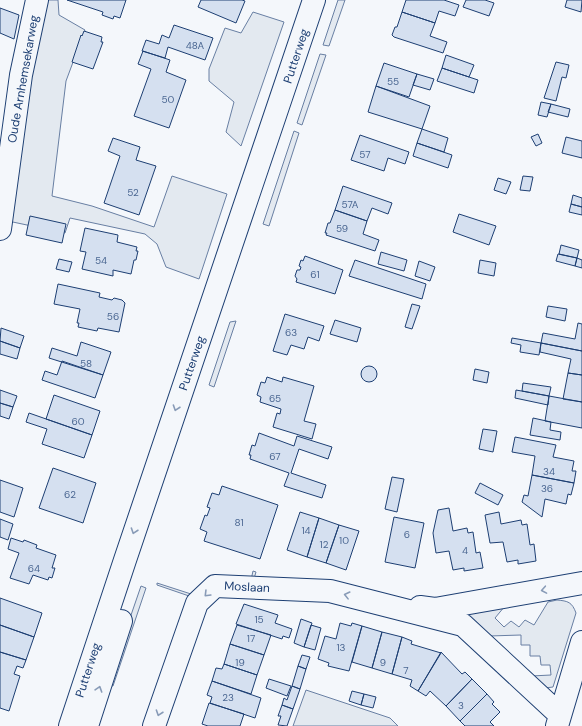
<svg xmlns="http://www.w3.org/2000/svg" width="582" height="726" viewBox="0 0 582 726" font-family="'DM Sans',sans-serif">
	<style>
		.green { fill: #e3e9f0; stroke: #687fa3 }
		.building { fill: #d5e0f0; stroke: #1d3f73 }
		.lines { fill: none; stroke-linecap: round; stroke-linejoin: round }
		.minor-casing { stroke: #1d3f73; stroke-width: 24 }
		.major-casing { stroke: #1d3f73; stroke-width: 24 }
		.minor { stroke: #f4f7fb; stroke-width: 22 }
		.major { stroke: #f4f7fb; stroke-width: 22 }
		.oneway { stroke: #889bb7 }
		.labels { text-anchor: middle; stroke-width: 3; stroke-linejoin: round; paint-order: stroke }
		.number-label { font-size: 10px; fill: #4b6792 }
		.street-label { font-size: 12px; fill: #1d3f73; stroke: #f4f7fb }
	</style>
	<rect width="100%" height="100%" fill="#f4f7fb"/>
	<!-- green -->
	<path class="green" d="M 47,0 L 58,0 L 59,15 L 85,30 L 66,81 L 52,196 L 92,206 L 154,227 L 172,176 L 227,194 L 199,279 L 166,267 L 157,244 L 145,234 L 70,218 L 65,233 L 8,221 L 36,28 Z
		M 338,0 L 345,0 L 329,46 L 323,45 Z
		M 253,12 L 284,22 L 241,146 L 226,132 L 234,102 L 209,81 L 209,69 L 225,28 L 241,33 Z
		M 320,54 L 326,55 L 302,125 L 297,123 Z
		M 294,131 L 299,133 L 269,226 L 263,224 Z
		M 236,321 L 214,387 L 209,385 L 230,322 Z
		M 253,571 L 256,572 L 253,582 L 192,597 L 157,585 L 157,583 L 191,594 L 206,581 L 251,580 Z
		M 141,586 L 146,588 L 113,686 L 107,685 Z
		M 557,600 C 568,601 572,602 576,613 L 553,687 L 545,688 L 531,676 L 551,675 L 550,665 L 541,665 L 540,656 L 530,656 L 530,645 L 521,645 L 521,635 L 489,636 L 465,617 L 466,610 L 505,606 L 495,618 L 504,627 L 511,621 L 519,627 L 525,620 L 534,625 L 548,602 Z
		M 306,690 L 390,718 L 398,726 L 293,726 Z"/>
	<!-- building -->
	<path class="building" d="M 67,0 L 126,0 L 120,18 L 114,16 L 113,19 L 102,15 L 103,12 Z
		M 201,0 L 242,0 L 245,1 L 236,23 L 198,7 Z
		M 406,0 L 444,0 L 459,5 L 455,16 L 439,11 L 435,23 L 402,12 Z
		M 466,0 L 485,0 L 494,3 L 489,16 L 463,7 Z
		M 567,0 L 582,0 L 581,12 L 565,7 Z
		M 0,8 L 19,15 L 14,39 L 0,33 Z
		M 402,12 L 435,23 L 430,36 L 447,42 L 443,53 L 394,37 L 392,35 L 395,27 L 397,27 Z
		M 174,25 L 213,38 L 205,60 L 168,47 L 165,58 L 142,51 L 146,40 L 159,44 L 162,35 L 169,38 Z
		M 84,31 L 102,37 L 101,42 L 103,42 L 93,69 L 72,62 L 81,35 L 82,36 Z
		M 143,51 L 170,60 L 166,72 L 186,80 L 169,128 L 134,116 L 151,69 L 138,64 Z
		M 446,55 L 474,65 L 469,77 L 442,68 Z
		M 556,62 L 569,65 L 566,78 L 562,77 L 556,101 L 544,98 Z
		M 384,63 L 417,74 L 409,97 L 376,86 Z
		M 442,68 L 478,80 L 474,93 L 437,81 Z
		M 417,74 L 434,79 L 430,90 L 413,85 Z
		M 376,86 L 430,106 L 422,129 L 368,112 Z
		M 541,102 L 551,104 L 547,117 L 538,115 Z
		M 551,104 L 570,109 L 568,117 L 548,112 Z
		M 422,129 L 448,138 L 444,152 L 417,143 Z
		M 538,134 L 542,143 L 536,146 L 531,137 Z
		M 360,135 L 409,152 L 405,164 L 388,158 L 384,171 L 351,160 Z
		M 566,137 L 582,141 L 582,158 L 562,153 Z
		M 113,138 L 140,147 L 136,160 L 156,166 L 139,215 L 104,203 L 120,156 L 108,151 Z
		M 417,143 L 452,155 L 448,168 L 413,156 Z
		M 523,176 L 533,177 L 530,191 L 520,190 Z
		M 498,178 L 511,182 L 506,194 L 494,190 Z
		M 343,186 L 392,203 L 388,214 L 372,208 L 367,221 L 335,210 Z
		M 573,195 L 582,198 L 582,207 L 571,204 Z
		M 571,204 L 582,207 L 582,215 L 569,212 Z
		M 335,210 L 367,221 L 363,234 L 379,240 L 375,251 L 326,235 L 327,233 L 325,233 L 328,223 L 330,223 Z
		M 459,214 L 496,226 L 489,245 L 453,232 Z
		M 30,216 L 66,224 L 62,243 L 26,235 Z
		M 85,228 L 118,235 L 117,242 L 137,247 L 136,251 L 138,251 L 136,260 L 134,260 L 131,274 L 113,270 L 113,276 L 82,269 L 86,252 L 80,251 Z
		M 561,245 L 579,250 L 577,258 L 559,254 Z
		M 381,252 L 407,260 L 404,271 L 378,264 Z
		M 558,254 L 577,258 L 575,266 L 556,261 Z
		M 305,256 L 343,270 L 335,294 L 296,282 L 297,279 L 295,276 L 297,270 L 300,270 L 301,267 L 299,266 L 301,260 L 303,261 Z
		M 577,258 L 582,260 L 582,268 L 575,266 Z
		M 59,259 L 72,262 L 69,272 L 56,269 Z
		M 355,260 L 426,284 L 422,299 L 349,276 Z
		M 480,260 L 496,263 L 494,276 L 478,273 Z
		M 419,261 L 435,267 L 430,281 L 415,276 Z
		M 58,284 L 100,293 L 99,297 L 112,300 L 114,298 L 122,300 L 125,303 L 119,332 L 98,328 L 97,331 L 78,327 L 79,323 L 77,323 L 80,309 L 54,304 Z
		M 412,304 L 420,306 L 412,329 L 405,327 Z
		M 548,306 L 567,309 L 565,321 L 546,317 Z
		M 285,314 L 324,326 L 319,341 L 308,337 L 304,349 L 291,345 L 287,355 L 273,351 Z
		M 335,320 L 361,328 L 357,342 L 330,334 Z
		M 578,323 L 582,324 L 582,351 L 541,343 L 543,333 L 575,339 Z
		M 1,328 L 24,336 L 20,348 L 0,341 Z
		M 512,338 L 541,343 L 539,355 L 520,352 L 521,345 L 511,343 Z
		M 0,341 L 20,348 L 17,359 L 0,354 Z
		M 81,342 L 111,352 L 103,375 L 49,358 L 52,348 L 77,356 Z
		M 541,343 L 582,351 L 582,375 L 568,373 L 571,359 L 540,352 Z
		M 62,361 L 103,375 L 95,398 L 42,380 L 45,371 L 57,375 Z
		M361 374a8 8 0 1 1 16 0a8 8 0 1 1-16 0Z
		M 475,369 L 489,372 L 487,383 L 473,380 Z
		M 568,373 L 582,375 L 582,402 L 563,399 Z
		M 267,377 L 282,382 L 283,377 L 314,386 L 304,421 L 316,424 L 312,439 L 273,427 L 277,413 L 280,414 L 281,409 L 260,402 L 261,397 L 257,395 L 261,382 L 265,383 Z
		M 523,383 L 551,387 L 549,396 L 522,391 Z
		M 0,390 L 17,396 L 13,407 L 0,403 Z
		M 516,390 L 549,396 L 548,405 L 515,398 Z
		M 54,395 L 100,411 L 92,435 L 46,419 Z
		M 549,396 L 582,402 L 582,428 L 545,421 Z
		M 0,403 L 13,407 L 9,419 L 0,416 Z
		M 29,413 L 92,435 L 84,458 L 42,444 L 47,429 L 26,422 Z
		M 533,418 L 551,422 L 550,430 L 561,432 L 560,440 L 530,435 Z
		M 483,429 L 497,431 L 493,452 L 479,449 Z
		M 259,433 L 294,446 L 297,436 L 332,447 L 328,459 L 299,449 L 291,473 L 326,485 L 322,498 L 284,486 L 289,473 L 250,459 L 251,455 L 249,455 L 252,445 L 255,446 Z
		M 515,437 L 556,445 L 553,457 L 574,461 L 572,471 L 576,471 L 574,483 L 532,475 L 535,456 L 512,452 Z
		M 53,468 L 96,483 L 83,523 L 39,508 Z
		M 532,475 L 574,483 L 571,495 L 568,494 L 566,504 L 545,499 L 542,517 L 522,502 L 524,495 L 528,496 Z
		M 392,477 L 404,479 L 397,512 L 385,509 Z
		M 0,480 L 23,488 L 14,517 L 0,512 Z
		M 480,483 L 503,495 L 498,505 L 475,493 Z
		M 222,486 L 278,505 L 260,559 L 204,541 L 207,532 L 200,529 L 205,515 L 207,516 L 210,508 L 207,507 L 212,493 L 219,495 Z
		M 449,508 L 453,531 L 467,528 L 468,533 L 473,532 L 476,553 L 480,552 L 483,568 L 464,571 L 464,568 L 453,570 L 449,551 L 436,553 L 433,533 L 438,510 Z
		M 300,512 L 319,518 L 307,557 L 287,550 Z
		M 499,512 L 501,524 L 521,520 L 522,525 L 527,524 L 530,545 L 534,544 L 536,561 L 518,564 L 518,560 L 507,562 L 503,542 L 490,543 L 485,515 Z
		M 394,517 L 424,523 L 415,568 L 385,562 Z
		M 319,518 L 339,525 L 326,563 L 307,557 Z
		M 0,519 L 13,524 L 8,540 L 0,537 Z
		M 339,525 L 359,531 L 346,570 L 326,563 Z
		M 11,538 L 23,542 L 24,540 L 37,545 L 36,548 L 56,555 L 52,568 L 55,568 L 52,578 L 49,577 L 48,580 L 33,575 L 29,584 L 10,578 L 19,553 L 8,549 Z
		M 0,598 L 42,613 L 34,637 L 0,625 Z
		M 244,604 L 278,615 L 275,623 L 292,629 L 289,638 L 283,636 L 282,639 L 236,624 Z
		M 301,619 L 312,623 L 304,647 L 294,643 Z
		M 340,623 L 351,626 L 352,623 L 362,626 L 349,671 L 328,666 L 329,663 L 318,659 L 325,636 L 336,639 Z
		M 0,625 L 34,637 L 26,660 L 0,652 Z
		M 237,625 L 271,635 L 264,655 L 230,644 Z
		M 311,625 L 321,628 L 315,650 L 304,647 Z
		M 362,626 L 382,632 L 372,668 L 352,662 Z
		M 382,632 L 402,637 L 392,674 L 372,668 Z
		M 402,637 L 412,641 L 411,644 L 441,653 L 418,691 L 410,686 L 412,680 L 392,674 Z
		M 230,644 L 264,655 L 257,675 L 224,664 Z
		M 0,652 L 26,660 L 23,668 L 17,666 L 14,674 L 20,676 L 9,711 L 0,708 Z
		M 441,652 L 462,674 L 465,672 L 472,679 L 446,706 L 430,691 L 426,696 L 418,691 Z
		M 302,655 L 310,657 L 306,669 L 298,666 Z
		M 224,664 L 257,675 L 251,694 L 212,681 L 216,668 L 222,669 Z
		M 298,666 L 306,669 L 300,689 L 292,686 Z
		M 269,679 L 291,686 L 287,696 L 266,688 Z
		M 472,679 L 487,694 L 460,721 L 446,706 Z
		M 212,681 L 261,698 L 255,718 L 210,703 L 212,697 L 207,695 Z
		M 292,686 L 300,689 L 293,709 L 282,705 L 284,698 L 287,700 Z
		M 352,691 L 364,694 L 361,705 L 349,701 Z
		M 364,694 L 376,697 L 373,708 L 361,705 Z
		M 487,694 L 494,702 L 492,704 L 500,712 L 490,722 L 494,726 L 465,726 L 460,721 Z
		M 209,703 L 244,714 L 240,726 L 208,726 L 202,724 Z
		M 282,705 L 293,709 L 287,726 L 278,725 L 281,716 L 278,716 Z"/>
	<g class="lines">
		<defs>
			<path id="minor" d="M 0,229 L 21,75 L 37,0
				M 420,607 L 435,609 L 582,583
				M 154,726 L 197,603 L 215,586 L 330,591 L 463,625 L 560,715
				M 557,726 L 582,642"/>
			<path id="major" d="M 70,726 L 125,560 L 314,0
				M 87,726 L 121,621"/>
		</defs>
		<!-- minor casing -->
		<use href="#minor" class="minor-casing"/>
		<!-- major casing -->
		<use href="#major" class="major-casing"/>
		<!-- minor -->
		<use href="#minor" class="minor"/>
		<!-- major -->
		<use href="#major" class="major"/>
	</g>
	<!-- one-way arrows -->
	<defs><path id="oneway-chevron" d="M-2-3.5L2.5 0L-2 3.5" fill="none" stroke-width="1.6" stroke-linecap="round" stroke-linejoin="round"/></defs>
	<g class="oneway">
		<use href="#oneway-chevron" transform="translate(176 408) rotate(109)"/>
		<use href="#oneway-chevron" transform="translate(134 531) rotate(109)"/>
		<use href="#oneway-chevron" transform="translate(544 590) rotate(170)"/>
		<use href="#oneway-chevron" transform="translate(207 594) rotate(135)"/>
		<use href="#oneway-chevron" transform="translate(347 595) rotate(-166)"/>
		<use href="#oneway-chevron" transform="translate(99 689) rotate(-72)"/>
		<use href="#oneway-chevron" transform="translate(159 713) rotate(109)"/>
	</g>
	<g class="labels">
		<!-- number labels -->
		<g class="number-label">
			<text x="195" y="49">48A</text>
			<text x="393" y="85">55</text>
			<text x="168" y="103">50</text>
			<text x="365" y="158">57</text>
			<text x="133" y="196">52</text>
			<text x="350" y="208">57A</text>
			<text x="342" y="232">59</text>
			<text x="101" y="264">54</text>
			<text x="315" y="278">61</text>
			<text x="113" y="320">56</text>
			<text x="291" y="336">63</text>
			<text x="86" y="367">58</text>
			<text x="275" y="402">65</text>
			<text x="78" y="425">60</text>
			<text x="275" y="460">67</text>
			<text x="549" y="475">34</text>
			<text x="547" y="492">36</text>
			<text x="70" y="498">62</text>
			<text x="239" y="526">81</text>
			<text x="306" y="534">14</text>
			<text x="407" y="538">6</text>
			<text x="344" y="544">10</text>
			<text x="324" y="548">12</text>
			<text x="465" y="554">4</text>
			<text x="34" y="572">64</text>
			<text x="259" y="623">15</text>
			<text x="251" y="642">17</text>
			<text x="341" y="651">13</text>
			<text x="240" y="666">19</text>
			<text x="383" y="666">9</text>
			<text x="406" y="674">7</text>
			<text x="228" y="701">23</text>
			<text x="461" y="709">3</text>
		</g>
		<!-- street labels -->
		<g class="street-label">
			<text transform="translate(296 56) rotate(-72)" y="4">Putterweg</text>
			<text transform="translate(23 79) rotate(-80)" y="4">Oude Arnhemsekarweg</text>
			<text transform="translate(192 363) rotate(-71)" y="4">Putterweg</text>
			<text transform="translate(247 587) rotate(3)" y="4">Moslaan</text>
			<text transform="translate(88 670) rotate(-72)" y="4">Putterweg</text>
		</g>
	</g>
</svg>
